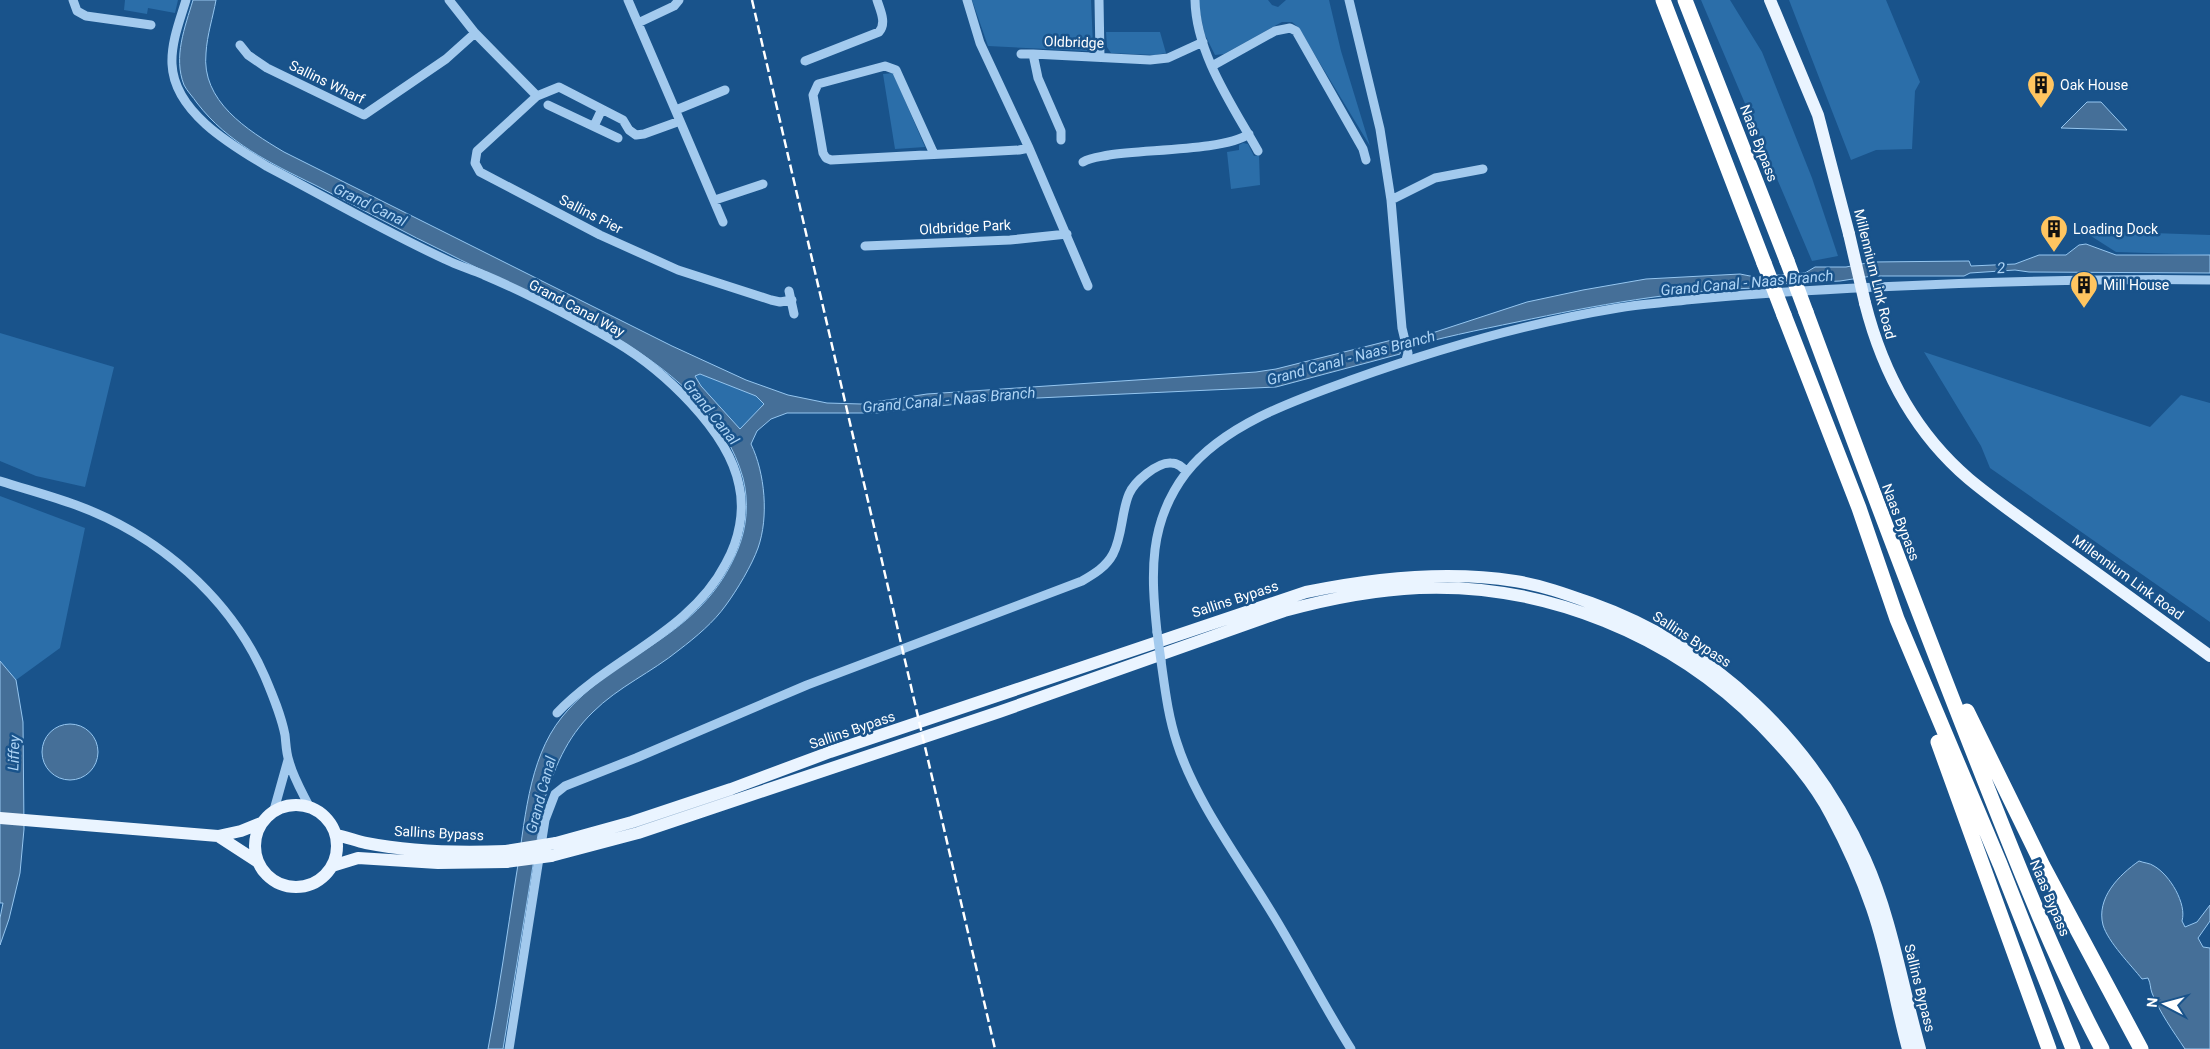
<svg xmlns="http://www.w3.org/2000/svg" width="2210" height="1049" viewBox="0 0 2210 1049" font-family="Roboto,sans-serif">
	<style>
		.green { fill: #2b6ea9 }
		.water { fill: #456f98; stroke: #95c6f0; fill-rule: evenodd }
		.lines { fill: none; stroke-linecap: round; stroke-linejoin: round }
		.minor { stroke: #a3caee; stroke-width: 9 }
		.major { stroke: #eaf4ff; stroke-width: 12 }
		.highway { stroke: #fff; stroke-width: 15 }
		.rail { stroke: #fff; stroke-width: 2.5; stroke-dasharray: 9 4; stroke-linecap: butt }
		.minor-bridge { stroke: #a3caee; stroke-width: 9 }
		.major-bridge { stroke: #eaf4ff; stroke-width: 12 }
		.highway-bridge { stroke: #fff; stroke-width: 15 }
		.labels { text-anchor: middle; stroke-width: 5; stroke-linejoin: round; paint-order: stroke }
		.street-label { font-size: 14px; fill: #fff; stroke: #19538b }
		.poi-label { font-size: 14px; fill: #fff; stroke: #19538b; text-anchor: start }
		.water-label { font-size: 15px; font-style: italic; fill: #aed4f5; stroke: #19538b }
	</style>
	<rect width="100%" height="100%" fill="#19538b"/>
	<!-- green -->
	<path class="green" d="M 125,0 L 178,0 L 175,13 L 148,8 L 147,14 L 124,10 Z
		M 972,0 L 1091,0 L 1093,45 L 1087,51 L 988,46 Z
		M 1197,0 L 1268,0 L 1272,5 L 1278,7 L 1286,0 L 1329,0 L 1341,51 L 1370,146 L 1298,27 L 1292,22 L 1282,22 L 1224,54 L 1215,55 L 1205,35 Z
		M 1701,0 L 1730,0 L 1762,52 L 1812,178 L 1838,256 L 1812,261 Z
		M 1789,0 L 1886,0 L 1920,82 L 1915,91 L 1912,149 L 1876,150 L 1851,160 Z
		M 1106,32 L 1160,32 L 1166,53 L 1155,55 L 1111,53 L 1107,47 Z
		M 893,73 L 925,147 L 895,149 L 883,74 Z
		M 1243,143 L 1248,144 L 1254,156 L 1259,155 L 1260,185 L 1231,189 L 1227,152 L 1239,150 L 1239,145 Z
		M 2103,222 L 2124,232 L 2210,235 L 2210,255 L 2116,252 L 2091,236 Z
		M 0,333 L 114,367 L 85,487 L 36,476 L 0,461 Z
		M 1924,352 L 2150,427 L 2181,395 L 2210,403 L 2210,622 L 1990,468 L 1981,446 Z
		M 700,374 L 756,396 L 764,404 L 740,430 L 701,386 L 695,376 Z
		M 0,496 L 85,528 L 60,648 L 16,680 L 0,661 Z"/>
	<!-- water -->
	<path class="water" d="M 193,0 L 216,0 C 213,17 207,35 206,53 C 201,101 247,130 284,152 L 672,346 L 746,380 L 788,395 L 827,403 L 861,404 L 927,394 L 1256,372 L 1276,369 L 1396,339 L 1399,342 L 1417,338 L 1527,302 L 1583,290 L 1646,279 L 1740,274 L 1755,277 L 1805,273 L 1815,267 L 1846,267 L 1872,262 L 1969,261 L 1971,266 L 2015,264 L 2039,255 L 2066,255 L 2079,245 L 2086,244 L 2116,255 L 2210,255 L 2210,273 L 2029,272 L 2015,270 L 1970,273 L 1964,276 L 1872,276 L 1840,281 L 1758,285 L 1755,288 C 1674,291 1596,305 1517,322 C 1478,330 1439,338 1401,349 L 1400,354 L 1276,387 L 994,400 L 876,413 L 787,413 L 771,419 L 757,431 L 751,444 C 765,473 769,517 758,548 C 752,565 737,590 726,605 C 714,622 696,637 679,650 C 652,672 618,687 593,712 C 566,738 554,769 543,804 L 503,1049 L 488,1049 C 499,992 507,934 516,877 C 525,825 527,760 562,717 C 617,650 701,640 738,549 C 747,527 749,502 743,478 C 710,360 549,305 451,255 C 405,233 360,208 315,185 C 270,163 228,143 197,103 C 193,97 187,91 184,85 C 173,57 185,27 193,0 ZM 700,374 L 756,396 L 764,404 L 740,429 L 701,386 L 695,376 Z
		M 2087,102 L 2101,102 L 2127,130 L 2061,128 Z
		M 0,661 L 16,680 L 23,722 L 24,829 L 20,873 L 9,919 L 0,945 L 0,918 L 3,903 L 0,903 Z
		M42 752a28 28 0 1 1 56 0a28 28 0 1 1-56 0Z
		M 2139,861 C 2144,863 2150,863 2154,866 C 2170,875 2187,904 2182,921 L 2185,927 L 2197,922 L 2210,905 L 2210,921 L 2198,938 L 2203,947 L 2210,948 L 2210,1049 L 2185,1049 C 2173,1031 2160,1013 2152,993 C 2150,988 2151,984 2148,978 L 2142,979 C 2131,965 2108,942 2103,925 C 2096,898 2119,875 2139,861 Z"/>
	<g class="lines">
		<!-- minor -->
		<path class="minor" d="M 73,0 L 77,11 L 86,16 L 151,25
			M 186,0 C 180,20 171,42 172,64 C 174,112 231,145 268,167 C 329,199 389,234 451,262 C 462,267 473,270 484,275 C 529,294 574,318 616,342 C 663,370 728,430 739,485 C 745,511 739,540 726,563 C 690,633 609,658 557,713
			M 449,0 L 475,33 L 537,96 L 477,151 L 475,163 L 480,172 L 600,235 L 678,270 L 771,300 L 780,302 L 792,300
			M 967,0 L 980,43 L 1029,148 L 1088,286
			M 1099,0 L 1100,57
			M 1195,0 C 1196,54 1233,106 1258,151
			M 1349,0 L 1380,129 L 1391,200 L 1402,328 L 1408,353 L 1406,360
			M 638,23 L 674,6 L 679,0
			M 240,45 L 248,55 L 267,68 L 364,115 L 446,59 L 475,33
			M 1021,54 L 1033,54
			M 805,61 L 879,32 C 887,23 880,10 877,0
			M 1212,66 L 1275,31 L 1290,28 L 1296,31 L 1363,149 L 1366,160
			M 537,96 L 559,87 L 623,120 L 629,130 L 636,135 L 644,134 L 680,121 L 628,0
			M 548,105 L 618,138
			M 676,110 L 725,90
			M 680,121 L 723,222
			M 594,126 L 602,109
			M 1061,140 L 1061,131 L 1038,78 L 1033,54 L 1150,60 L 1168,58 L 1203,42
			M 934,154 L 896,70 L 885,66 L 818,84 L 813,95 L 823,153 L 826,158 L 831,160 L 1019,150 L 1029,148
			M 1083,162 C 1091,157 1100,157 1109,155 C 1143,149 1224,151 1249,134
			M 715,200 L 763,184
			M 1391,200 L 1435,178 L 1483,169
			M 865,246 L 1010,240 L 1067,234
			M 789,291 L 794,314
			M 0,481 C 25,489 51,496 76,505 C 158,535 230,597 265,677 C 273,696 281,715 285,735 C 286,743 286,753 289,761 C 293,777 302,792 309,806
			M 1157,632 C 1151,574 1148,523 1186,473 C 1223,425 1295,400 1351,380 C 1438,349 1527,323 1618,308 C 1640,304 1663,303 1686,300 C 1749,294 1813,290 1877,287 C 1988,282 2099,278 2210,280
			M 1161,661 C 1165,689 1168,716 1177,743 C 1196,803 1243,864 1275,918 C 1301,961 1324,1006 1351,1049
			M 274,810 L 288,760
			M 509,1049 L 545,820 L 555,794 L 565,786 L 636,758 L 807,685 L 1082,581 C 1094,574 1106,567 1113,554 C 1123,534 1121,513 1129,494 C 1134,482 1157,462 1171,463 C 1178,463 1182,467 1187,472"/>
		<!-- major -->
		<path class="major" d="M 1770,0 L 1818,115 L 1849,234
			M 1865,303 C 1882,370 1915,433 1969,479 C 1999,504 2032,526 2063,549 C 2112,584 2161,620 2210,656
			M255 846a41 41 0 1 1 82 0a41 41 0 1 1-82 0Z
			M 0,818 L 218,836 L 241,831 L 261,823
			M 336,835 C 347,837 356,841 366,843 C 412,852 459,853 506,851
			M 218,836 L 258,862
			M 556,843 L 632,822 L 731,789 L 830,752 L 1306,592 C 1374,578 1446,570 1515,581 C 1541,585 1566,594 1591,603 C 1714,647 1812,740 1865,859 C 1892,919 1902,986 1920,1049
			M 551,856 L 638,833 L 999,712 L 1284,611 C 1328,599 1373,590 1419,588 C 1545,583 1673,635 1761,725 C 1787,752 1814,782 1831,815 C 1847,845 1861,876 1872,908 C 1888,954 1895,1002 1908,1049
			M 332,866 L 358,858 L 438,863 L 506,862"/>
		<!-- highway -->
		<path class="highway" d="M 1663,0 L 1764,263
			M 1685,0 L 1787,261
			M 1806,312 C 1860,458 1915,604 1972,749 C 2012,850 2051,953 2102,1049
			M 1784,315 L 1859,508 L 1897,619 L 2000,864 L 2073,1049
			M 1967,711 L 2043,866 L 2141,1049
			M 1938,742 L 2049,1049"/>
		<!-- rail -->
		<path class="rail" d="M 752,0 L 995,1049"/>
		<!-- minor-bridge -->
		<path class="minor-bridge" d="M 1157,632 L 1161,661"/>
		<!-- major-bridge -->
		<path class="major-bridge" d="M 1849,234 L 1865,303
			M 506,851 L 556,843
			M 506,862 L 551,856"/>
		<!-- highway-bridge -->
		<path class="highway-bridge" d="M 1787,261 L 1806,312
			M 1764,263 L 1784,315"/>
	</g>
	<!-- icons -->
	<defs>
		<symbol id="building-pin" viewBox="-11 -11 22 30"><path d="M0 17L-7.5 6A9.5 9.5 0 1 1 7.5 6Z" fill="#ffc560" stroke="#19538b"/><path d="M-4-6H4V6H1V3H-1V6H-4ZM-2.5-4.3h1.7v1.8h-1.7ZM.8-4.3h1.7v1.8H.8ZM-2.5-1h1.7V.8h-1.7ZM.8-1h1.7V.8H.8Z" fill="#111"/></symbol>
	</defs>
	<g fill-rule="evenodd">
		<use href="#building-pin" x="2025" y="69" width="32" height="43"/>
		<use href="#building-pin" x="2038" y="213" width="32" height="43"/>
		<use href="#building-pin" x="2068" y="269" width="32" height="43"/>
	</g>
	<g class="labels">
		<!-- street labels -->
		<g class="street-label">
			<text transform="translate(1074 42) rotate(2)" y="5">Oldbridge</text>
			<text transform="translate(327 82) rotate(26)" y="5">Sallins Wharf</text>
			<text transform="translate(1759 143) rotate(69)" y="5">Naas Bypass</text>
			<text transform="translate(591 214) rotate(27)" y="5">Sallins Pier</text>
			<text transform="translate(965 227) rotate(-3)" y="5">Oldbridge Park</text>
			<text transform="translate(1875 274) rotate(76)" y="5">Millennium Link Road</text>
			<text transform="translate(577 308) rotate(28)" y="5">Grand Canal Way</text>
			<text transform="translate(1901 522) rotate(69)" y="5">Naas Bypass</text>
			<text transform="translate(2128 577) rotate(36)" y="5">Millennium Link Road</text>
			<text transform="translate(1235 599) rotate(-18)" y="5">Sallins Bypass</text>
			<text transform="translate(1692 639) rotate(33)" y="5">Sallins Bypass</text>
			<text transform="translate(852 730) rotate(-19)" y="5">Sallins Bypass</text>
			<text transform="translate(439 833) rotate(3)" y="5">Sallins Bypass</text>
			<text transform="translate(2050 898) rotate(67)" y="5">Naas Bypass</text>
			<text transform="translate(1920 988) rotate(76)" y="5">Sallins Bypass</text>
		</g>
		<!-- poi labels -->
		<g class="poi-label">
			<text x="2060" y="90">Oak House</text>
			<text x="2073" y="234">Loading Dock</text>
			<text x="2103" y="290">Mill House</text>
		</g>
		<!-- water labels -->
		<g class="water-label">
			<text transform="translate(370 205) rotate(26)" y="5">Grand Canal</text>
			<text transform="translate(2001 268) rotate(-3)" y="5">2</text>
			<text transform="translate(1747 283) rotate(-5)" y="5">Grand Canal - Naas Branch</text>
			<text transform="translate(1351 358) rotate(-15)" y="5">Grand Canal - Naas Branch</text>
			<text transform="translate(949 400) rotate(-5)" y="5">Grand Canal - Naas Branch</text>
			<text transform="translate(711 412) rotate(51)" y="5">Grand Canal</text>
			<text transform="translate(14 753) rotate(-88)" y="5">Liffey</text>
			<text transform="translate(541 795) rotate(-75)" y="5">Grand Canal</text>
		</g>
	</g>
	<!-- north arrow -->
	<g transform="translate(2165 1004) rotate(276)" stroke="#19538b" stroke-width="4" paint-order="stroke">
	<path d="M0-4L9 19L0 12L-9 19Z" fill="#ffffff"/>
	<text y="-8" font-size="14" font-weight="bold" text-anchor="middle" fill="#ffffff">N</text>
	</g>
</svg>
